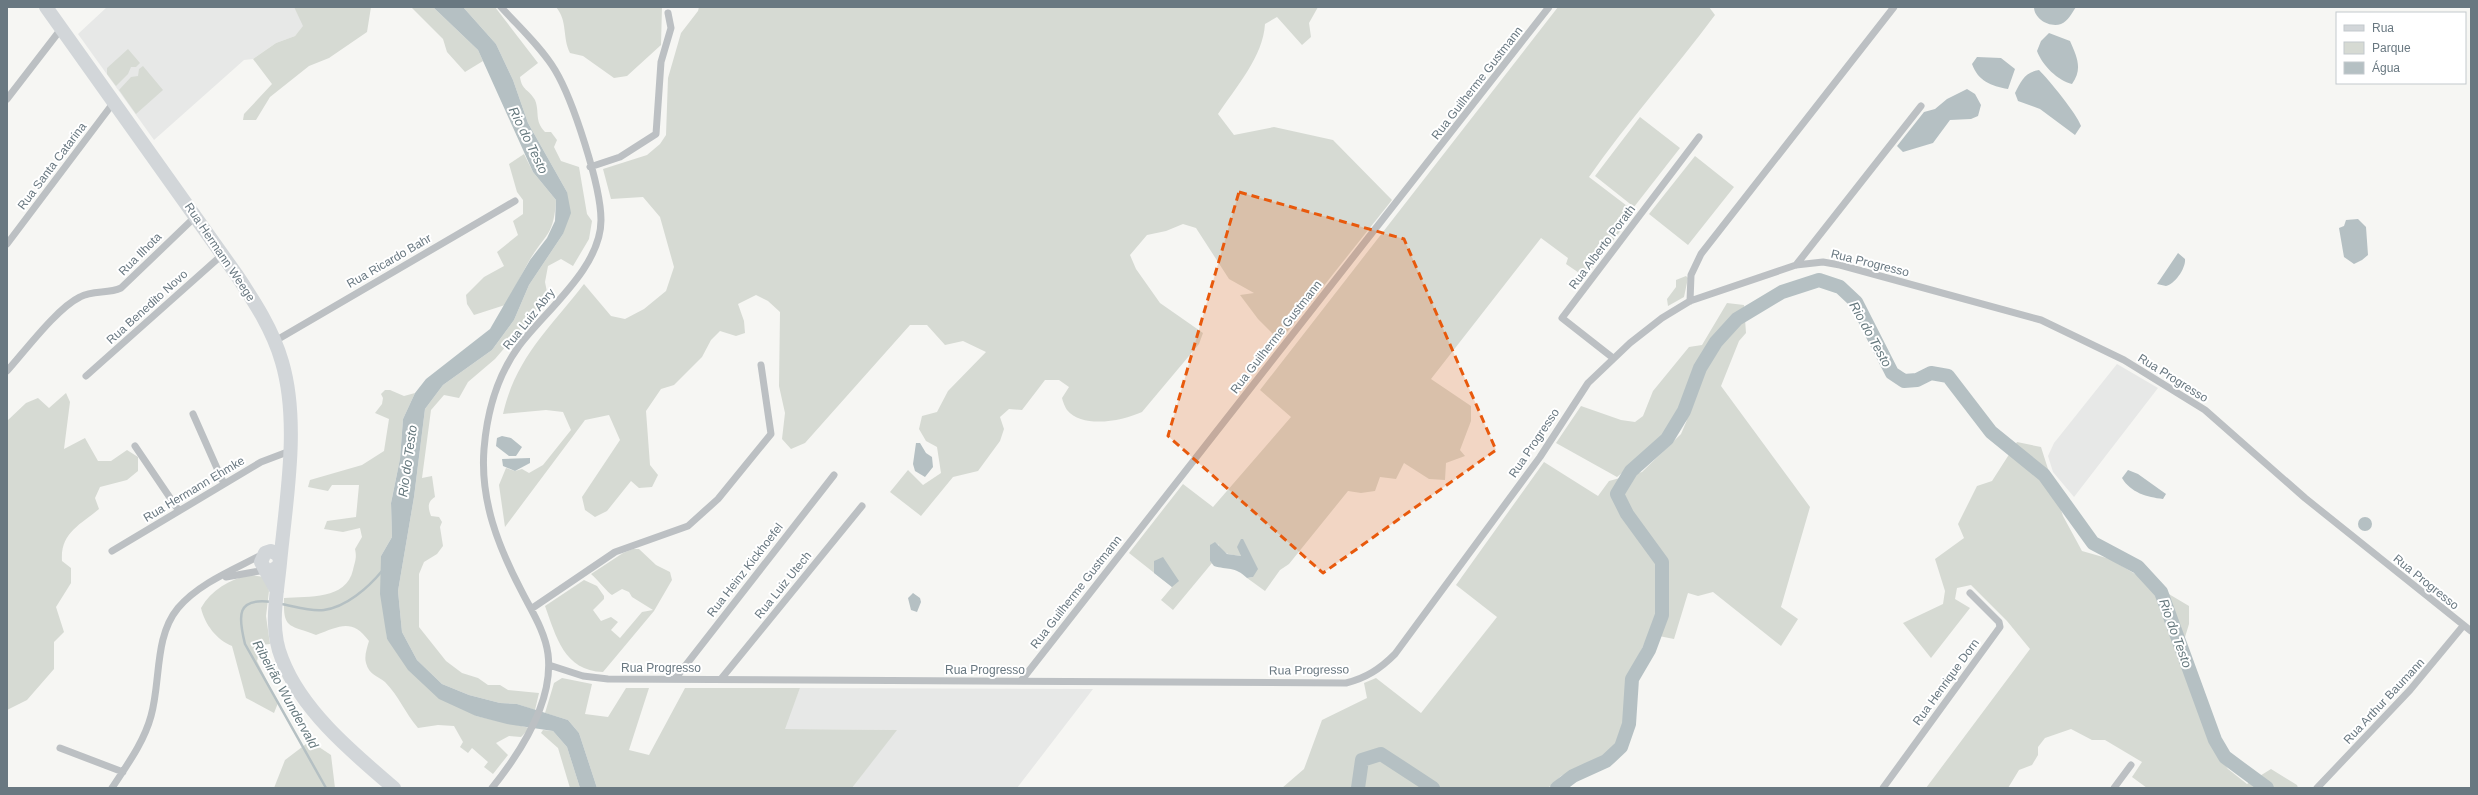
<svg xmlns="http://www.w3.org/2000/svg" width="2478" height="795" viewBox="0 0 2478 795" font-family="Helvetica,sans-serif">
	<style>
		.built { fill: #e7e8e7 }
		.green { fill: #d6dad3 }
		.water { fill: #b5c0c3 }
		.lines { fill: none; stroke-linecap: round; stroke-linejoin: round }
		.stream { stroke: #b5c0c3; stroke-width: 2.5 }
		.river { stroke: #b5c0c3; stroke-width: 14 }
		.minor { stroke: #bcc0c3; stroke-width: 7 }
		.major { stroke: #d2d6d9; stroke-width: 14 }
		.marked { fill: #e8590c; fill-opacity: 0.2; stroke: #e8590c; stroke-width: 3; stroke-dasharray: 8 5; stroke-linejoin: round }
		.labels { text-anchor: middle; stroke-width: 4; stroke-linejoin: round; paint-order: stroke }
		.street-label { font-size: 12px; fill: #697881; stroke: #fff }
		.water-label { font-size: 13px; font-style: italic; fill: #65787d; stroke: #fff }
	</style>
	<rect width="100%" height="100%" fill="#f6f6f3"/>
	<!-- built -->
	<path class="built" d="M 107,7 L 294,7 L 304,26 L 295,36 L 276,43 L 253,59 L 244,60 L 154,140 L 78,34 Z
		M 2117,364 L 2158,388 L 2074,497 L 2053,472 L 2048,456 L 2054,443 Z
		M 800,688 L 1093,689 L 1017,788 L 852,788 L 896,730 L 784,729 Z"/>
	<!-- green -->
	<path class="green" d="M 294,7 L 371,7 L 367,32 L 329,58 L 309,66 L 270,97 L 256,120 L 243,120 L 244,114 L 272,84 L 253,59 L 276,43 L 295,36 L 303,26 Z
		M 411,7 L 433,7 L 478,50 L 483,61 L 465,72 L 447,52 L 443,39 Z
		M 463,7 L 495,7 L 538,63 L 520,77 C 522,91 529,89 535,100 C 540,113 534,120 545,132 L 551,132 L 557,140 L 554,147 L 561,161 L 579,167 L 587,214 L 592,221 L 589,239 L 573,266 L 561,259 L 548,266 L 545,282 L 548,297 L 495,359 L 468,382 L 459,398 L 444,395 L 431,410 L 422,478 L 432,476 L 435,497 C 427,502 428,508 431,516 L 439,517 L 442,522 L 440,527 L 443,546 L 437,554 L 424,562 L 419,574 L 419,627 L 446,661 L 462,673 L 478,678 L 488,685 L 500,685 L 508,690 L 539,693 L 535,710 L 517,704 L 500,703 L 469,695 L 442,684 L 417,660 L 402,632 L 398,591 L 414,497 L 425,409 L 443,385 L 492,350 L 514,320 L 529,285 L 563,234 L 567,192 L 528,123 L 513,80 L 496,44 Z
		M 556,7 L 662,7 L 661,45 L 627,76 L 614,78 L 583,56 L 570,53 C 562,38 568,21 556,7 Z
		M 699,7 L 1318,7 L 1309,23 L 1311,37 L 1302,45 L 1277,17 L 1265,24 C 1263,57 1236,87 1218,114 L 1234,135 L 1274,127 L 1333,140 L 1392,200 L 1280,341 L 1258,319 L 1240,295 L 1254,293 L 1229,279 L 1196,228 L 1183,224 L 1166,231 L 1147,235 L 1130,255 L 1136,269 L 1160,303 L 1203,333 L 1199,344 L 1142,412 C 1122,421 1083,429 1067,410 C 1065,407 1063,402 1062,398 L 1069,387 L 1059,380 L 1045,380 L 1022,410 L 1009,409 L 1000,417 L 1004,429 L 1000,441 L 978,471 L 953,477 L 921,516 L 890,492 L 908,470 L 923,485 L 941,473 L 937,447 L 926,441 L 919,429 L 922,416 L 937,412 L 948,391 L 986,352 L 963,341 L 945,345 L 927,325 L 910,325 L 805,443 L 791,449 L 782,439 L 785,413 L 779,386 L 780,312 L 768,301 L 756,295 L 738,304 L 744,321 L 745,333 L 736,336 L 720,331 L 711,340 L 702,357 L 674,385 L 661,389 L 646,411 L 650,465 L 658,475 L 652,487 L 639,488 L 631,481 L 607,511 L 595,517 L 585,510 L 582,497 L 620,440 L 609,415 L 585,420 L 505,527 L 499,485 L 506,468 L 515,471 L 522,469 L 529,473 L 543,465 L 571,430 L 563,412 L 546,410 L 503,414 C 516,357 550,328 584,284 L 611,316 L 625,319 L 644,309 L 666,291 L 674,267 L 660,217 L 643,197 L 611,199 L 603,169 L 647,155 L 660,144 L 666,135 L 668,78 L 681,33 L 698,11 Z
		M 1558,7 L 1709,7 L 1715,15 C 1674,70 1628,121 1589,177 L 1635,212 L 1585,277 L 1566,264 L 1568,258 L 1541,238 L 1431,379 L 1471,406 L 1471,421 L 1460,450 L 1465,456 L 1446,463 L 1445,480 L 1429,479 L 1404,463 L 1396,479 L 1380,477 L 1375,491 L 1361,493 L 1348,491 L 1289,564 L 1280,570 L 1265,591 L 1247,578 L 1253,577 L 1240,551 L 1241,556 C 1231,555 1221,554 1218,544 L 1210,561 L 1212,563 L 1173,610 L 1161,600 L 1172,587 L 1129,553 L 1183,484 L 1213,507 L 1291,417 L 1260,390 Z
		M 128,49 L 140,63 L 136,67 L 131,67 L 128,74 L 116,86 L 107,74 L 107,68 Z
		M 143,66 L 163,90 L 136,114 L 119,90 L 131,77 L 138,76 L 139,69 Z
		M 1640,117 L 1680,148 L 1634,207 L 1595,176 Z
		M 524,154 L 533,172 L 556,200 C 554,236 545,234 529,261 C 521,276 513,291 505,305 L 474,315 L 467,304 L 466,295 L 484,277 L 504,266 L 497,252 L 518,235 L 513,221 L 523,214 L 523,200 L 517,192 L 509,164 Z
		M 1695,156 L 1734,187 L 1688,245 L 1649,214 Z
		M 1686,276 L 1688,278 L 1684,297 L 1668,306 L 1667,299 L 1676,287 L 1676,280 Z
		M 1727,303 L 1744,305 L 1746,333 L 1739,341 L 1721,386 L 1810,507 L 1781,607 L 1798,619 L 1781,646 L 1713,592 L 1698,596 L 1688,593 L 1674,639 L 1649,634 L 1627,679 L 1623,723 L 1615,745 L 1596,761 L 1561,776 L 1548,788 L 1282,788 L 1304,769 L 1322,720 L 1367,698 L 1364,683 L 1376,678 L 1421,713 L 1497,617 L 1456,585 L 1544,462 L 1598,496 L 1609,481 L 1642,472 L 1681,434 L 1687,420 L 1617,477 L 1556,443 L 1581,406 L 1621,420 L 1635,422 L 1643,416 L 1653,391 L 1689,347 L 1702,345 Z
		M 385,390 L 390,390 L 404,396 L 415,393 L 403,419 L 400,459 L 391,503 L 392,537 L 381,556 L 387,639 L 476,716 L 530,728 L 521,737 L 509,736 L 496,743 L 508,755 L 493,774 L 484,767 L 488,762 L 472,748 L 468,753 L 460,747 L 463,742 L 454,726 L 438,725 L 418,728 C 405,713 399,696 385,682 C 378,676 369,675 366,663 C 364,656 367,648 369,641 C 352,618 340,626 316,635 C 289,624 283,630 284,598 C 309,596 346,600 353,570 C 355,561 357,558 355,549 L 362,537 L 360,528 L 343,532 L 324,529 L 327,521 L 356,517 L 359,485 L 332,485 L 328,491 L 308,487 L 310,480 L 362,465 L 384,451 L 389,419 L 375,413 L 382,404 L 383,398 L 381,394 Z
		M 66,393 L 70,402 L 64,449 L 85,438 L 98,461 L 111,461 L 127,450 L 138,457 L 138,471 L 127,480 L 100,487 L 95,498 L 99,509 C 80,525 60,533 62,561 L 71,568 L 71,583 L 56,607 L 64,632 L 54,642 L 54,669 L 27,700 L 7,710 L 7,421 L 26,403 L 38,398 L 49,408 Z
		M 2017,442 L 2041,447 L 2063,516 L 2082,551 L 2110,559 L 2189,606 L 2189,624 L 2179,657 L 2210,744 L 2228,769 L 2247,784 L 2271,769 L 2297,785 L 2298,788 L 2147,788 L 2132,777 L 2142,762 L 2105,740 L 2092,740 L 2071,729 L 2045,738 L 2038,747 L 2038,755 L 2032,765 L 2019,770 L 2008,788 L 1926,788 L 2030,649 L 2007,621 L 1971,585 L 1957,588 L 1955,599 L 1970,608 L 1931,658 L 1903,623 L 1943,604 L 1945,591 L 1935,559 L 1964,538 L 1958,524 L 1977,486 L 1992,481 Z
		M 633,549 L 639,549 L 656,565 L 670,572 L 672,580 L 654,611 L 603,672 C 564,671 556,636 545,606 L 584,580 L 597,586 L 604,596 L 604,599 L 593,610 L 601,621 L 611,617 L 618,622 L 611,630 L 620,638 L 642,612 L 653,610 L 632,597 L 629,592 L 622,589 L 612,595 C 608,593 598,580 591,574 L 623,553 Z
		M 250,575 L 264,577 L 269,591 L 266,616 L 270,644 L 261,645 L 257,661 L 278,703 L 274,713 L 246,698 L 232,646 C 217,640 205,625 201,608 C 211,590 230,579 250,575 Z
		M 562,678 L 592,684 L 585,714 L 608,717 L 626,688 L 649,688 L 629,750 L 649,755 L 685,688 L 800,688 L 785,729 L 897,730 L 852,788 L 597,788 L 579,733 L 568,720 L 545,713 L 554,683 Z
		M 543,730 L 553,731 L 567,747 L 580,788 L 570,788 L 558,748 L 541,733 Z
		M 310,741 L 331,755 L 335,788 L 274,788 L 285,760 Z"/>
	<!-- water -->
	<path class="water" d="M 433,7 L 463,7 L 496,44 L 513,80 L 528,123 L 567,192 L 571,213 L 563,234 L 529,285 L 514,320 L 492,350 L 443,385 L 425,409 L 414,497 L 398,591 L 402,632 L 417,660 L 442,684 L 469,695 L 500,703 L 517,704 L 568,720 L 579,733 L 597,788 L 580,788 L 567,747 L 553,731 L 507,724 L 476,716 L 439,699 L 408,670 L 387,639 L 380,594 L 381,556 L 392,537 L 391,503 L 400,459 L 403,419 L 415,393 L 426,379 L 490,329 L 530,260 L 547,238 L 555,221 L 556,200 L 533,172 L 478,50 Z
		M 2034,7 L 2076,7 C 2072,13 2068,21 2061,24 C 2050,28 2034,19 2034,7 Z
		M 2049,33 L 2070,41 C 2077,57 2083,69 2072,84 C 2058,81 2042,65 2037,51 L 2041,41 Z
		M 1977,57 L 2001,58 L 2015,69 L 2008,89 C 1991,86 1978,81 1972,64 Z
		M 2039,70 C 2049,80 2077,114 2081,126 L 2075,135 L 2040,109 L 2018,101 L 2015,93 C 2021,81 2025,72 2039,70 Z
		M 1967,89 L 1975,94 L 1981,105 L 1978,116 L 1971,119 L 1950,120 L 1933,143 L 1903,152 L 1897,146 L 1924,112 L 1935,109 L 1947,99 Z
		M 2358,219 L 2366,227 L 2368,255 L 2362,260 L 2354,264 L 2344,257 L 2339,228 L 2344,226 L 2346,220 Z
		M 2178,253 L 2185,259 C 2186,268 2175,284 2166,286 L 2157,284 Z
		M 502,436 L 511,438 L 522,447 L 516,456 L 509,456 L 496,446 L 497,438 Z
		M 916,443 L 920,443 L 926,453 L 932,457 L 933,467 L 925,477 L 915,471 L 913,464 Z
		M 530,458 L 530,463 L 515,471 L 503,466 L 502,459 Z
		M 2128,470 L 2138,474 L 2166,494 L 2163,499 C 2147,497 2131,493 2122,478 Z
		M2358 524a7 7 0 1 1 14 0a7 7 0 1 1-14 0Z
		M 1241,539 L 1243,539 L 1258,569 L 1253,577 L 1247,578 C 1235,566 1227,570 1214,566 L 1210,561 L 1210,545 L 1215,542 L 1227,554 L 1241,556 L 1237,547 Z
		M 1163,557 L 1179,581 L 1172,587 L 1154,573 L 1154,561 Z
		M 913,593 L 920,598 L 921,602 L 917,612 L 911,610 L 908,598 Z"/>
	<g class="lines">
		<!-- stream -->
		<path class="stream" d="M 272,602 C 236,597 238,616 245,644 L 326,788
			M 281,604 C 293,606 311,612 324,610 C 346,607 368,588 382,571"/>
		<!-- river -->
		<path class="river" d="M 1358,788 L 1362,760 L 1381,754 L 1433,788
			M 1557,788 L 1573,776 L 1606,761 L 1621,747 L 1629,724 L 1632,679 L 1649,650 L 1662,615 L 1662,562 L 1627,514 L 1617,494 L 1631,471 L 1667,439 L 1684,411 L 1700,368 L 1716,342 L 1737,319 L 1782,292 L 1819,280 L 1840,287 L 1856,302 L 1892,373 L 1904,381 L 1917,380 L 1931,373 L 1948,376 L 1991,432 L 2044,475 L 2093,543 L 2138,567 L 2161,592 L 2215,740 L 2225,757 L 2267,788"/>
		<!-- minor -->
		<path class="minor" d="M 7,99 L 61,29
			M 590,167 L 620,157 L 656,134 L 661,62 L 671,28 L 668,13
			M 7,244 L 114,102
			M 1796,265 L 1921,106
			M 1690,301 L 1691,275 L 1701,254 L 1894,7
			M 275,341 L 515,201
			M 1613,358 L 1562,318 L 1699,137
			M 7,371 C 25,351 57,308 80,297 C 93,290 108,294 121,288 L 195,217
			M 86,376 L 222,255
			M 193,414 L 224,484
			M 135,446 L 179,511
			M 112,551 L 261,462 L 290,451
			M 226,577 L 265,570
			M 531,609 L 615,552 L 688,526 L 718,499 L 771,434 L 761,365
			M 549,665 L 583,676 L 608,679 L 1346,683 C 1366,678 1380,669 1395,654 L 1540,457 L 1588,383 L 1630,343 L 1662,318 L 1690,301 L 1796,265 L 1823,262 L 1840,265 L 2041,320 L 2124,360 L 2205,410 L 2305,498 L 2471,631
			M 675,679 L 834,475
			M 721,679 L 862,506
			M 1021,681 L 1549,7
			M 60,748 L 123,772
			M 112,788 C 127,765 144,742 151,716 C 161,681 154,637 178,608 C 199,583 235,569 263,554
			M 492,788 C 520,753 554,702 548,654 C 545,631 531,610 521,590 C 498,546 480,500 484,449 C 487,412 497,376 519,346 C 545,311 601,268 601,220 C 601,186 573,100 555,70 C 541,47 519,27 501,7
			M 1883,788 L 2000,627 L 1999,622 L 1970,593
			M 2114,788 L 2131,765
			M 2317,788 L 2410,690 L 2463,626"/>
		<!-- major -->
		<path class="major" d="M 46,7 L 236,274 C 254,301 273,330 282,362 C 300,423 286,500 280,563 C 277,595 269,628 282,659 C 302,711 353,753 394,788
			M 265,570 L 271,571 L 279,566 L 280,559 L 277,554 L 271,551 L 265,553 L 261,562 L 277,591"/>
	</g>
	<!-- marked area -->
	<path class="marked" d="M 1239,192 L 1404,239 L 1496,450 L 1323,573 L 1168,436 Z"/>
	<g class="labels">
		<!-- street labels -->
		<g class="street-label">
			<text transform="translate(1477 83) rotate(-52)" y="4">Rua Guilherme Gustmann</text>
			<text transform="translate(52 166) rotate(-53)" y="4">Rua Santa Catarina</text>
			<text transform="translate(1602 247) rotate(-53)" y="4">Rua Alberto Porath</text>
			<text transform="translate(220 252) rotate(56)" y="4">Rua Hermann Weege</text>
			<text transform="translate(140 254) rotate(-45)" y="4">Rua Ilhota</text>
			<text transform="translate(389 261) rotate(-30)" y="4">Rua Ricardo Bahr</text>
			<text transform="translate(1870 263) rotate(14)" y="4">Rua Progresso</text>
			<text transform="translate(147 307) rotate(-42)" y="4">Rua Benedito Novo</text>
			<text transform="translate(529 319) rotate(-51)" y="4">Rua Luiz Abry</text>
			<text transform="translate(1276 337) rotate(-52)" y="4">Rua Guilherme Gustmann</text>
			<text transform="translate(2173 378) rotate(32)" y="4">Rua Progresso</text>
			<text transform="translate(1534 443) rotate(-56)" y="4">Rua Progresso</text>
			<text transform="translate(194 489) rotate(-31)" y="4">Rua Hermann Ehmke</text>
			<text transform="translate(745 570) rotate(-52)" y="4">Rua Heinz Kickhoefel</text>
			<text transform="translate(2426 582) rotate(39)" y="4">Rua Progresso</text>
			<text transform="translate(783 585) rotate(-51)" y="4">Rua Luiz Utech</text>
			<text transform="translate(1076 592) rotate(-52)" y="4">Rua Guilherme Gustmann</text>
			<text x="661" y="672">Rua Progresso</text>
			<text x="985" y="674">Rua Progresso</text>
			<text transform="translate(1309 670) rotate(-1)" y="4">Rua Progresso</text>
			<text transform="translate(1946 682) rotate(-54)" y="4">Rua Henrique Dorn</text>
			<text transform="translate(2384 701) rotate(-47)" y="4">Rua Arthur Baumann</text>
		</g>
		<!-- water labels -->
		<g class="water-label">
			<text transform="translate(529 140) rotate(64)" y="5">Rio do Testo</text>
			<text transform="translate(1871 334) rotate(61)" y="5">Rio do Testo</text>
			<text transform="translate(407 461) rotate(-82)" y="5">Rio do Testo</text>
			<text transform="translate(2176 633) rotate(70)" y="5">Rio do Testo</text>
			<text transform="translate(286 694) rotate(61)" y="5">Ribeirão Wundervald</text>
		</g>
	</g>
	<!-- border -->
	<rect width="2478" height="795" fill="none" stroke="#697881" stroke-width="16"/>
	<!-- legend -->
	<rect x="2336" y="12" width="130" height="72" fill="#ffffff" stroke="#c3c9cd"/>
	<rect x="2344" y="25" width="20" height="6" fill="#d2d6d9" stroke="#c3c9cd"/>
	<text x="2372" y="32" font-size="12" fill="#697881">Rua</text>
	<rect x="2344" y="42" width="20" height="12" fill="#d6dad3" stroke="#c3c9cd"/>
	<text x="2372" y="52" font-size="12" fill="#697881">Parque</text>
	<rect x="2344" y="62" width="20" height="12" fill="#b5c0c3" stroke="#c3c9cd"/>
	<text x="2372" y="72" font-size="12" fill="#697881">Água</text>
</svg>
